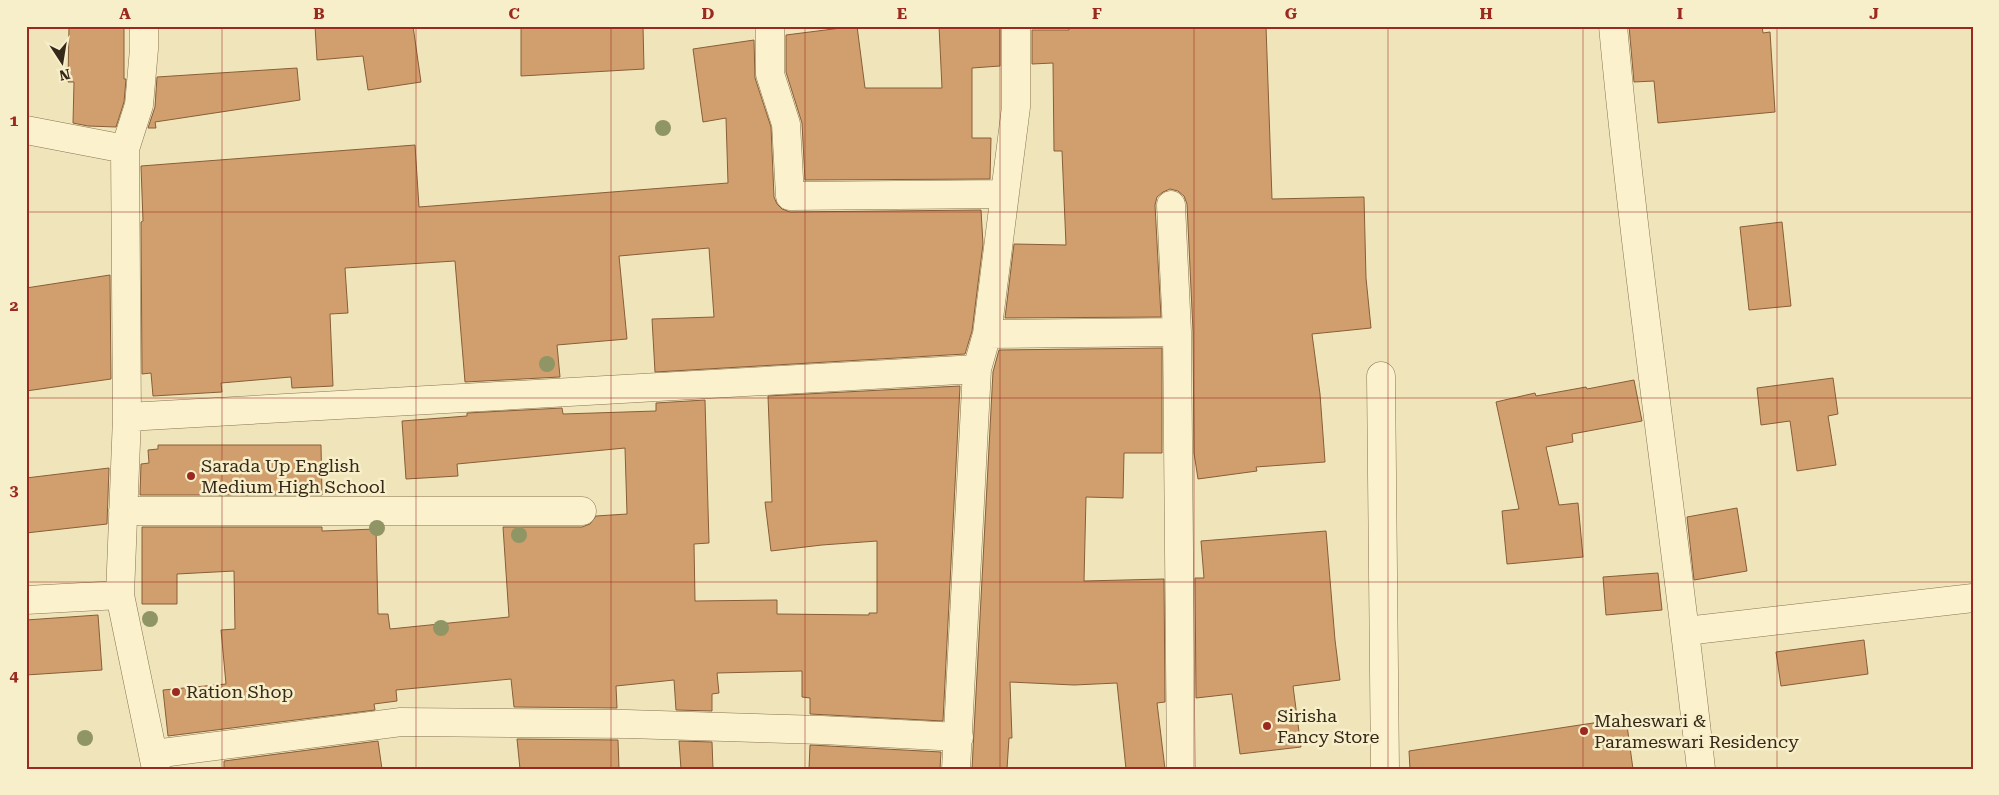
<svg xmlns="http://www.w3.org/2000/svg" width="1999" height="795" viewBox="0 0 1999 795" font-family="'Roboto Serif',serif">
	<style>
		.building { fill: #d19f6d; stroke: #885e38 }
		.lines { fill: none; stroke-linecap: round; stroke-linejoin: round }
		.street-casing { stroke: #887453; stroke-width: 29 }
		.street { stroke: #fbf1cd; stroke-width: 28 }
		.tree { fill: #909565 }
		.grid { fill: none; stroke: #9b291f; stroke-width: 1; stroke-opacity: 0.55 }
		.poi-dot { fill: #9b291f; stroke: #f7eeca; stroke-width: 2 }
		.labels { text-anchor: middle; stroke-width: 5; stroke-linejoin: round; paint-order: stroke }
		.poi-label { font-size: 18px; fill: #362919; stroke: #f7eeca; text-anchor: start }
		.neatline { fill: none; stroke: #9b291f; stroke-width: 2 }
		.grid-label { font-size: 16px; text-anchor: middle; font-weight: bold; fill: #9b291f }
	</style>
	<rect width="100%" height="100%" fill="#f0e5ba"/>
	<!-- building -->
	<path class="building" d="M 69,26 L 124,26 L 124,79 L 126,79 L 124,102 L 116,127 L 88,126 L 73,123 L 74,82 L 68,82 Z
		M 315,26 L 413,26 L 421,82 L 368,90 L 363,56 L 317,60 Z
		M 521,26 L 643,26 L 644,69 L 521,76 Z
		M 857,26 L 865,88 L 942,88 L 939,26 L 1000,26 L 1000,66 L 972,68 L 972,138 L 991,138 L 990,179 L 805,180 L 802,123 L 786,72 L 786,35 Z
		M 1069,26 L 1266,26 L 1272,199 L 1364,197 L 1366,278 L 1371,328 L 1312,334 L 1320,394 L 1325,462 L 1256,467 L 1257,471 L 1198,479 L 1194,453 L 1193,331 L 1187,204 L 1184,196 L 1178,191 L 1170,189 L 1163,192 L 1157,197 L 1155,205 L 1161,317 L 1005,318 L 1014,244 L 1066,245 L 1062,151 L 1054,151 L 1053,63 L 1032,64 L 1032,30 L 1069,30 Z
		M 1629,26 L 1762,26 L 1763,33 L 1770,32 L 1775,112 L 1658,123 L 1654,81 L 1634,82 Z
		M 754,40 L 755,78 L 771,127 L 774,197 L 777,204 L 782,209 L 790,212 L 981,210 L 983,244 L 972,331 L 965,354 L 655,372 L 652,319 L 714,317 L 709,248 L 619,256 L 627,339 L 557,345 L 560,377 L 465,382 L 455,261 L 345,268 L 348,313 L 330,314 L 333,386 L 292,388 L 291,377 L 221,383 L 222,392 L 153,396 L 151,373 L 142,374 L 141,222 L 143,221 L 141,166 L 415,145 L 419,207 L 728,183 L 726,118 L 703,122 L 693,49 Z
		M 297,68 L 300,100 L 155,122 L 156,128 L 148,128 L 155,107 L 157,77 Z
		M 1782,222 L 1791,306 L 1749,310 L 1740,227 Z
		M 110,275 L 111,379 L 26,391 L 26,288 Z
		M 1162,348 L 1162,453 L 1124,453 L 1123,498 L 1086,497 L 1084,581 L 1164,579 L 1165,702 L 1157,703 L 1165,769 L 1126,769 L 1117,683 L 1074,685 L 1010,682 L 1012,738 L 1009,738 L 1007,769 L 972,769 L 993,372 L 999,350 Z
		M 1833,378 L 1838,414 L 1828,416 L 1836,465 L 1797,471 L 1790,421 L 1761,425 L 1757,388 Z
		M 1634,380 L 1642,421 L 1572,434 L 1573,442 L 1546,447 L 1559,505 L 1578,503 L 1583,557 L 1507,564 L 1502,511 L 1519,509 L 1496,402 L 1535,393 L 1536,396 L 1586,387 L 1587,389 Z
		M 960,386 L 943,721 L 810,714 L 810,698 L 802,697 L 802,671 L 717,673 L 719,693 L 712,694 L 712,711 L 676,710 L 674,680 L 616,686 L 617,708 L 514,707 L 511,679 L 396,690 L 397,701 L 374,704 L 375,710 L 168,736 L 163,690 L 226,684 L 221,630 L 235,629 L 234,571 L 177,574 L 177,604 L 142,604 L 142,527 L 322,527 L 322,531 L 376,529 L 378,614 L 388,614 L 390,629 L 509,617 L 503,527 L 582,527 L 590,524 L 596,516 L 627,514 L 625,448 L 457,464 L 458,476 L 406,479 L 402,421 L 467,416 L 467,413 L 562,408 L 563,414 L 656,411 L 656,403 L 705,400 L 709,543 L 694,544 L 695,601 L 777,600 L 777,614 L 869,615 L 869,613 L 877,613 L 877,541 L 822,545 L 771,551 L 765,502 L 772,502 L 768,396 Z
		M 158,445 L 321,445 L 322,495 L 140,495 L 141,464 L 149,463 L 148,450 L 158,449 Z
		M 109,468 L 107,524 L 26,533 L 26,478 Z
		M 1737,508 L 1747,571 L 1694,580 L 1687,517 Z
		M 1326,531 L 1335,640 L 1340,680 L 1293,686 L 1301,747 L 1240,754 L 1232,694 L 1196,698 L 1195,578 L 1204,578 L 1201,541 Z
		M 1658,573 L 1662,610 L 1606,615 L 1603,577 Z
		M 98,615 L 102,670 L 26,675 L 26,620 Z
		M 1864,640 L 1868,674 L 1781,686 L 1776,652 Z
		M 1626,718 L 1633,769 L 1410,769 L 1409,751 Z
		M 517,739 L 618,740 L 619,769 L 520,769 Z
		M 378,741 L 382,769 L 224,769 L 224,761 Z
		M 679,741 L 712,742 L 713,769 L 681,769 Z
		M 810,745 L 941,752 L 940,769 L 809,769 Z"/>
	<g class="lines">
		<defs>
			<path id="street" d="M 770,26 L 770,74 L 786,124 L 790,196 L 1005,194
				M 1613,26 C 1636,274 1674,521 1701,769
				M 26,130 L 125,149 L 127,417 L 120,595 L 156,769
				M 125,149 L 139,105 L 144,49 L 144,26
				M 1171,205 L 1177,332
				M 987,334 L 1016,107 L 1016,26
				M 1381,376 L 1385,769
				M 127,417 L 977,369 L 987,334 L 1177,332 L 1181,769
				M 123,511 L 582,511
				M 26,600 L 120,595
				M 1686,631 L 1973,598
				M 154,754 L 401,722 L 627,724 L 822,730 L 959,737
				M 956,769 L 977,369"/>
		</defs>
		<!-- street casing -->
		<use href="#street" class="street-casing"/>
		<!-- street -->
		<use href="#street" class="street"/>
	</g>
	<!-- trees -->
	<g class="tree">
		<circle cx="663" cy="128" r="8"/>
		<circle cx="547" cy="364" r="8"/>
		<circle cx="377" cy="528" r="8"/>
		<circle cx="519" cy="535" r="8"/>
		<circle cx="150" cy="619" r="8"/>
		<circle cx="441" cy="628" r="8"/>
		<circle cx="85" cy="738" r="8"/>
	</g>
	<!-- grid -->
	<path class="grid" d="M 222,26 L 222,769M 416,26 L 416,769M 611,26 L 611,769M 805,26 L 805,769M 1000,26 L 1000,769M 1194,26 L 1194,769M 1388,26 L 1388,769M 1583,26 L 1583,769M 1777,26 L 1777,769M 26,212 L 1973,212M 26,398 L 1973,398M 26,582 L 1973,582"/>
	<!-- markers -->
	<g class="poi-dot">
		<circle cx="191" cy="476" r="5"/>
		<circle cx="176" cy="692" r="5"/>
		<circle cx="1267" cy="726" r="5"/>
		<circle cx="1584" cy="731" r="5"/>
	</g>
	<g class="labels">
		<!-- poi labels -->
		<g class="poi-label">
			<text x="201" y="472">Sarada Up English<tspan x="201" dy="21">Medium High School</tspan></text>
			<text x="186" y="698">Ration Shop</text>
			<text x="1277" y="722">Sirisha<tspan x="1277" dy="21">Fancy Store</tspan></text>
			<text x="1594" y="727">Maheswari &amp;<tspan x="1594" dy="21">Parameswari Residency</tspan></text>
		</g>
	</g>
	<!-- border -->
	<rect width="1999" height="795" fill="none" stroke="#f7eeca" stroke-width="55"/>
	<!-- north arrow -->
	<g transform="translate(62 62) rotate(168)" stroke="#f7eeca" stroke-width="4" paint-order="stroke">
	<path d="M0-4L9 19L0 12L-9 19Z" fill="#362919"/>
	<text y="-8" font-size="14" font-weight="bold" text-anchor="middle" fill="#362919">N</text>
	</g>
	<rect x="28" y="28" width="1944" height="740" class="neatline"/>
	<g class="grid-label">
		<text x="125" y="19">A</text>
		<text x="319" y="19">B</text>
		<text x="514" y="19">C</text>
		<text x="708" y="19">D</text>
		<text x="902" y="19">E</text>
		<text x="1097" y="19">F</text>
		<text x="1291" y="19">G</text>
		<text x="1486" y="19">H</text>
		<text x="1680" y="19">I</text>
		<text x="1874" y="19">J</text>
		<text x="14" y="126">1</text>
		<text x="14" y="311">2</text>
		<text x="14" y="496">3</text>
		<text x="14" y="681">4</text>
	</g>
</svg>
